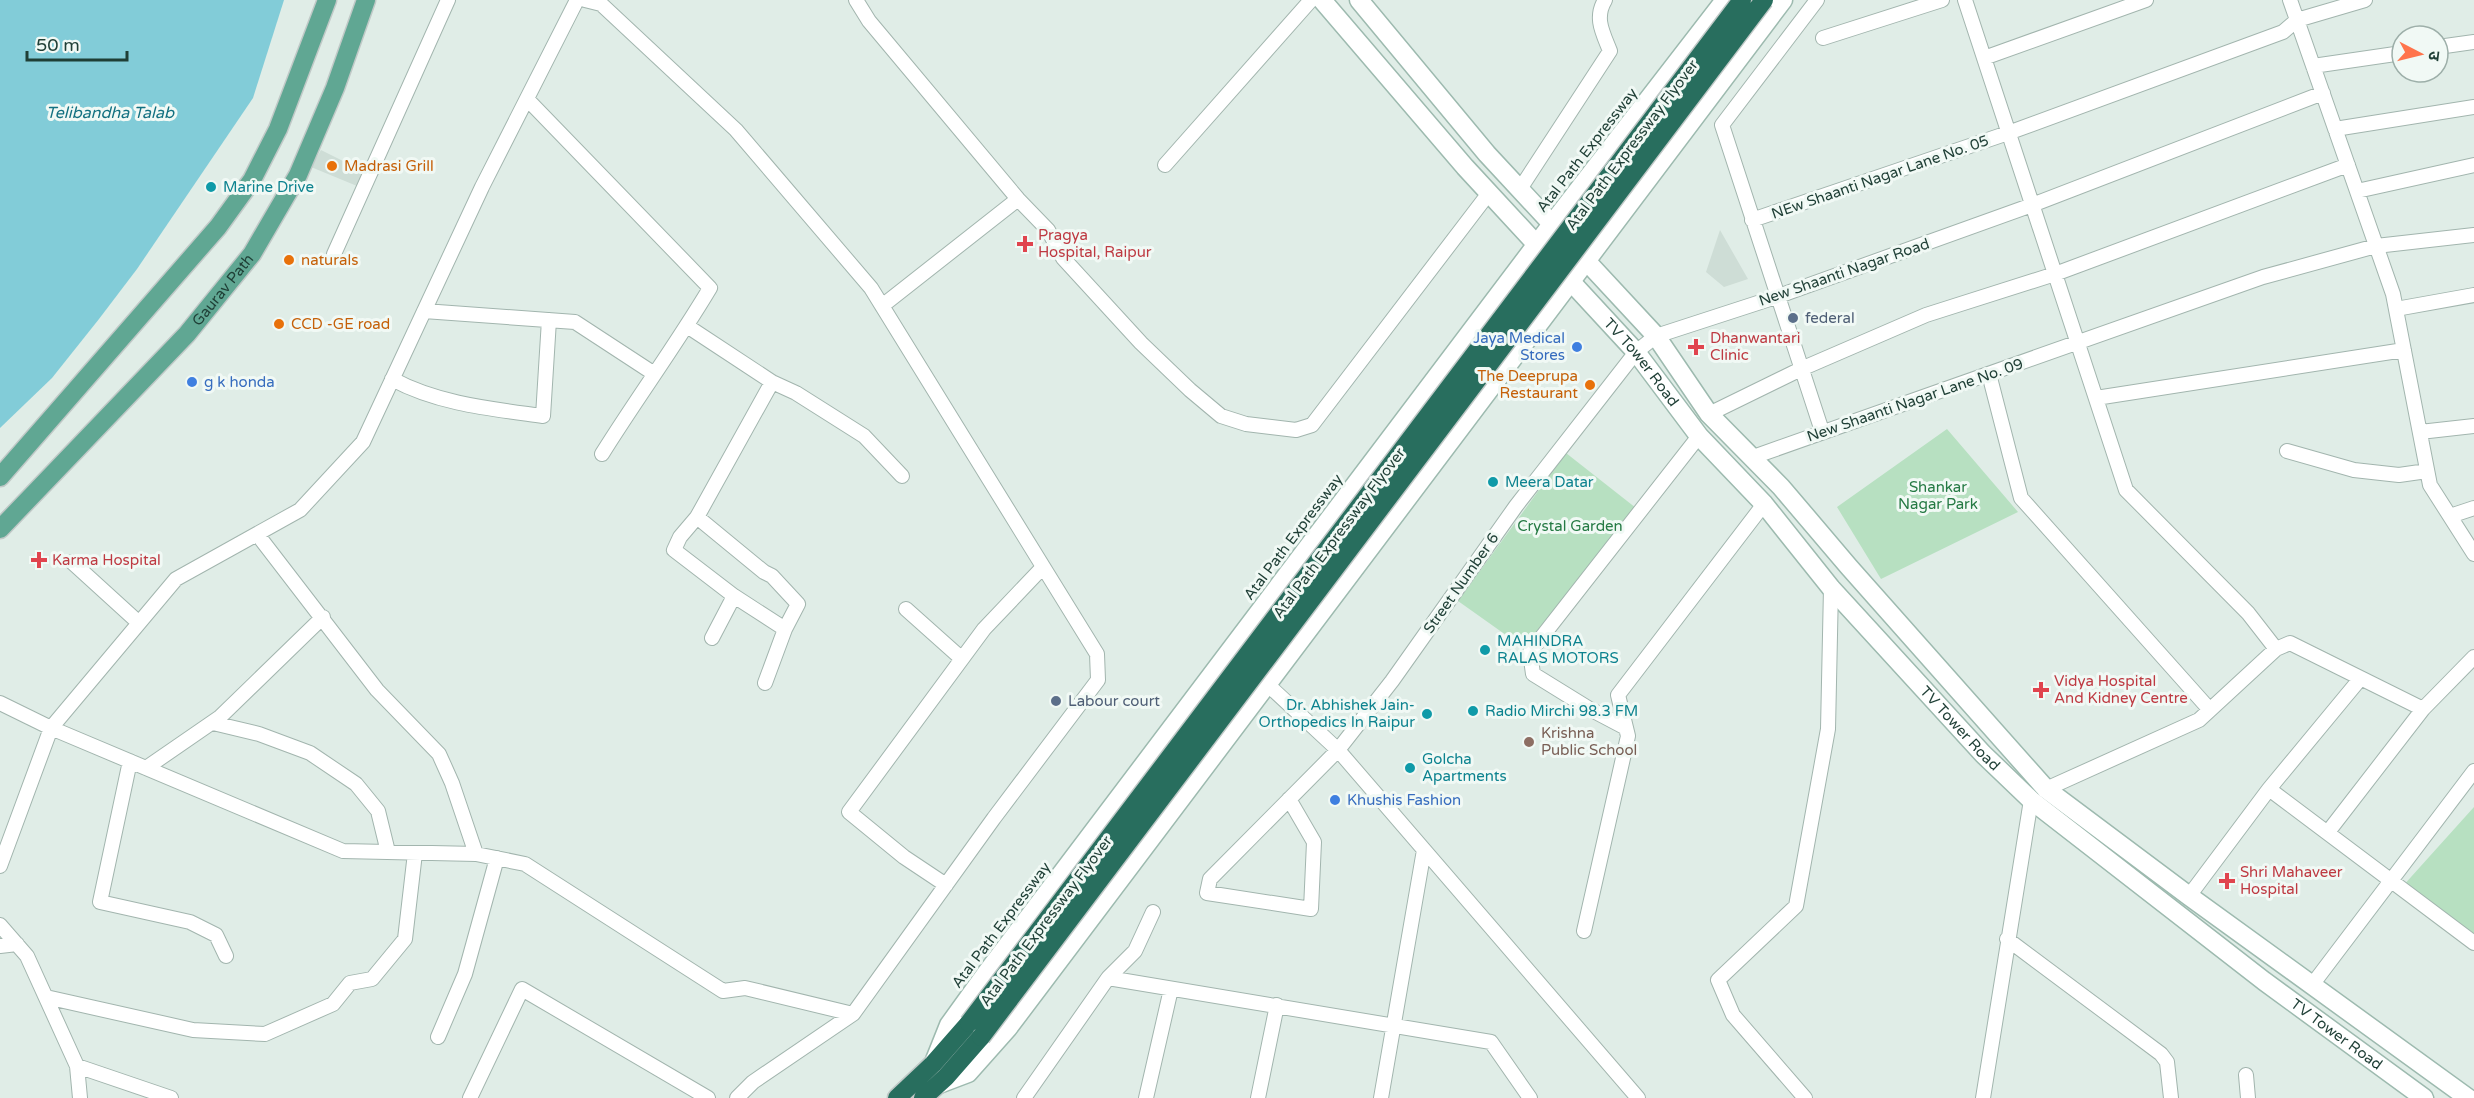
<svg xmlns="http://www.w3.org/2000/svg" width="2474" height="1098" viewBox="0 0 2474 1098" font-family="'Varela Round','Noto Sans Devanagari',sans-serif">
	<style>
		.built { fill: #ceddd6 }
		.green { fill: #b7e0c1 }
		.water { fill: #82ccd8 }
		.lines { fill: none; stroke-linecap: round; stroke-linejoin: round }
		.street-casing { stroke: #a2b5ae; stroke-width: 16 }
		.secondary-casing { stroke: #9dbaaf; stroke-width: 21 }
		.primary-casing { stroke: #c0c9c7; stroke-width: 21 }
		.highway-casing { stroke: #c0c9c7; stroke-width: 21 }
		.street { stroke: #fff; stroke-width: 14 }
		.secondary { stroke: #fff; stroke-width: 18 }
		.primary { stroke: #60a793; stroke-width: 18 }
		.highway { stroke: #286e5e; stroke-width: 18 }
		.highway-bridge-casing { stroke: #c0c9c7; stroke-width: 21; stroke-linecap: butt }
		.highway-bridge { stroke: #286e5e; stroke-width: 18 }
		.food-dot { fill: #e8710a; stroke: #f1f9f5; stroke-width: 2 }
		.culture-dot { fill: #0f9aa8; stroke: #f1f9f5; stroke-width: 2 }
		.health-dot { fill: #e0444e; stroke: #f1f9f5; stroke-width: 2 }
		.service-dot { fill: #5c6f8a; stroke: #f1f9f5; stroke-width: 2 }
		.shop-dot { fill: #3f7fe0; stroke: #f1f9f5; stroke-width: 2 }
		.education-dot { fill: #8d6e63; stroke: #f1f9f5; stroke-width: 2 }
		.labels { text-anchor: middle; stroke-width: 6; stroke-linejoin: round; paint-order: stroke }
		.street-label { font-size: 15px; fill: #1f3f36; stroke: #f1f9f5 }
		.food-label { font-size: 15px; fill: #c56008; stroke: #f1f9f5; text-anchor: start }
		.culture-label { font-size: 15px; fill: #0d838f; stroke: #f1f9f5; text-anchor: start }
		.health-label { font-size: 15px; fill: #be3a42; stroke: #f1f9f5; text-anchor: start }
		.service-label { font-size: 15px; fill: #4e5e75; stroke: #f1f9f5; text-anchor: start }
		.shop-label { font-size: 15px; fill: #366cbe; stroke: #f1f9f5; text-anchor: start }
		.park-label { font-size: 15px; fill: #257a44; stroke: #f1f9f5 }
		.education-label { font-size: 15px; fill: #785e54; stroke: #f1f9f5; text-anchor: start }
		.water-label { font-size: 16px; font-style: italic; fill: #137181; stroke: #f1f9f5 }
	</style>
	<rect width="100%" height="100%" fill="#e0ede7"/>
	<!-- built -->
	<path class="built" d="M 321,150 L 363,171 L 357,186 L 311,167 Z
		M 1720,230 L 1748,279 L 1724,287 L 1706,272 Z"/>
	<!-- green -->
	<path class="green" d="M 1947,429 L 2018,512 L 1881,579 L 1837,507 Z
		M 1566,453 L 1636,508 L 1530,652 L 1458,601 Z
		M 2474,807 L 2474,949 L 2402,887 Z"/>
	<!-- water -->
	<path class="water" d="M 0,0 L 284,0 L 253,98 L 137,269 L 99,319 L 52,378 L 0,428 Z"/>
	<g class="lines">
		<defs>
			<path id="street" d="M 585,0 L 601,4 L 736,130 L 871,288 L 1097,654 L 1098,680 L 994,818 L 853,1014 L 753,1082 L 737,1098
				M 856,0 L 869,21 L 1018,199 L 1048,230 L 1063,258 L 1141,343 L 1190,390 L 1221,416 L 1246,424 L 1296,430 L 1312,425 L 1489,193
				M 1817,0 L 1722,125 L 1822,431
				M 1965,0 L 2126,490 L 2248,613 L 2276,649 L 2199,720 L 2046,789
				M 2290,0 L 2393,294 L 2430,485 L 2474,554
				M 1823,38 L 1942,0
				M 2438,47 L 2474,42
				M 1984,58 L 2146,0
				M 2313,66 L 2402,53
				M 527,99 L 710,288 C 676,345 637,398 602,454
				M 2335,129 L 2474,107
				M 1165,165 L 1311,0
				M 1520,189 L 1610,51 C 1603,33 1594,18 1605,0
				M 2357,191 L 2474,165
				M 1752,220 L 2008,133 L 2283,32 L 2297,20 L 2365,0
				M 334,254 L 448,0
				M 882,306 L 1018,199
				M 2396,309 L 2474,295
				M 424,311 L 575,322 L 653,373
				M 687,326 L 772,382 L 796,393 L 864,436 L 902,476
				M 1989,374 L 2021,498 L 2210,710
				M 392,379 C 438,404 492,409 543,416 L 549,320
				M 772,382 L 697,517 L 680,537 L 674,550 L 734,596 L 785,629
				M 2096,398 L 2404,350
				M 1709,414 L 1801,369 L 1926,315 L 2055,274 L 2348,165
				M 2420,432 L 2474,426
				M 2287,451 L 2354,470 L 2399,475 L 2427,471
				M 1753,457 L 2263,277 L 2376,246 L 2474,235
				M 2450,516 L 2474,508
				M 697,517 L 764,572 L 772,576 L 798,604 L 785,629 L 765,683
				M 257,534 L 377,690 L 439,754 L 452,783 L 476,854
				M 72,562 L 139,623
				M 906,609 L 962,659
				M 712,638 L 734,596
				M 2276,649 L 2290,643 L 2423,709
				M 1267,684 L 1338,750 L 1638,1098
				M 0,703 L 51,728 L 343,851 L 476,854 L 525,864 L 723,991 L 745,988 L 853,1014
				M 213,723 L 259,734 L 310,753 L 356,784 L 378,811 L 388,852
				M 1626,728 L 1588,708 L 1533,674 L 1530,652 L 1699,436
				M 130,761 L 100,902 L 190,922 L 216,935 L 226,956
				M 146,768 L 220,717 L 323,617
				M 2269,789 L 2360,679
				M 1289,799 L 1314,842 L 1311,909 L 1207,893 L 1210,879 L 1338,750 L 1392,681 L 1516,506 L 1636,352 L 1656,336 L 1776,297 L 2032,205 L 2323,93
				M 2328,832 L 2423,709 L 2474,657
				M 0,866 L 51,728 L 176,579 L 300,510 L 363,442 L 482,187 L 577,0
				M 946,885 L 904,857 L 849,812 L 984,629 L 1043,567
				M 2189,896 L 2269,789 L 2474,943
				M 0,925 L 27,956 L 77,1066 L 80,1098
				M 1584,931 L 1628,736 L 1618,695 L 1764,504
				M 2007,939 L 2161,1054 L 2167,1062 L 2171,1098
				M 0,946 L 17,944
				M 1108,978 L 1135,951 L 1153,912
				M 2312,985 L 2474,771
				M 46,997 L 193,1030 L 265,1034 L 333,1004 L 350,983 L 372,979 L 405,939 L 415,853
				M 438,1037 L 465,974 L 497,858
				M 77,1066 L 171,1098
				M 2246,1075 L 2248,1098
				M 470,1098 L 522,989 L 708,1098
				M 1024,1098 L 1108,978 L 1491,1042 L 1530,1098
				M 1146,1098 L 1171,989
				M 1258,1098 L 1277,1005
				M 1381,1098 L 1424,850
				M 1805,1098 L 1733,1015 L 1718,980 L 1796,906 L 1828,729 L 1831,588
				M 1983,1098 L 2031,800"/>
			<g id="secondary">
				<path id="s1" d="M 1322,0 L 1465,167 L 1636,352 L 1699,436 L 1764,504 L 1831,588 L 1983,754 L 2031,800 L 2264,981 L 2424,1098"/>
				<path d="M 1359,0 L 1487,154 L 1656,336 L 1709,414 L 1781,487 L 1849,567 L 2046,789 L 2189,896 L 2468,1098"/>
				<path d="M 935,1060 L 949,1025 L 985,975 L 1552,224 L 1725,0"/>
				<path d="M 939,1084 L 968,1073 L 1008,1028 L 1783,0"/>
			</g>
			<g id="primary">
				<path d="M 0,477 L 218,227 L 252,180 L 278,129 L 327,0"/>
				<path id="s2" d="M 0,529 L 187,334 L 252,254 L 298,175 L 335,88 L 366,0"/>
			</g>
			<path id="highway" d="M 897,1098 L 933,1064 L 969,1023
				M 923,1098 L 946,1077 L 981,1037"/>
		</defs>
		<!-- street casing -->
		<use href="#street" class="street-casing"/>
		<!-- secondary casing -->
		<use href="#secondary" class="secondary-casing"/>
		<!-- primary casing -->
		<use href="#primary" class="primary-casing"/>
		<!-- highway casing -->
		<use href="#highway" class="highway-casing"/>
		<!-- street -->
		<use href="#street" class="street"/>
		<!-- secondary -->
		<use href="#secondary" class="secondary"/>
		<!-- primary -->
		<use href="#primary" class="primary"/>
		<!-- highway -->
		<use href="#highway" class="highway"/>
		<defs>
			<path id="highway-bridge" d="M 969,1023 L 1742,0
				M 981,1037 L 1764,0"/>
		</defs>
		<!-- highway-bridge casing -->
		<use href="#highway-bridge" class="highway-bridge-casing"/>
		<!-- highway-bridge -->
		<use href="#highway-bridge" class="highway-bridge"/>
	</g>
	<!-- markers -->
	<g class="food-dot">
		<circle cx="332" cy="166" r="6"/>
		<circle cx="289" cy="260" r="6"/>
		<circle cx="279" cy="324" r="6"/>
		<circle cx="1590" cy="385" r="6"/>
	</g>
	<g class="culture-dot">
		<circle cx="211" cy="187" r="6"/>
		<circle cx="1493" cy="482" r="6"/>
		<circle cx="1485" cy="650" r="6"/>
		<circle cx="1473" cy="711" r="6"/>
		<circle cx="1427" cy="714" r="6"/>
		<circle cx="1410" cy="768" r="6"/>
	</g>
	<g class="health-dot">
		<path d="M1022 235h6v6h6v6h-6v6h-6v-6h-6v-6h6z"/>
		<path d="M1693 338h6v6h6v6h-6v6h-6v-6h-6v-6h6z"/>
		<path d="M36 551h6v6h6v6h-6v6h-6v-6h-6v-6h6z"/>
		<path d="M2038 681h6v6h6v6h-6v6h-6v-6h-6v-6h6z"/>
		<path d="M2224 872h6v6h6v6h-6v6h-6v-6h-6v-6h6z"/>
	</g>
	<g class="service-dot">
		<circle cx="1793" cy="318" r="6"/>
		<circle cx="1056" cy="701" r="6"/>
	</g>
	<g class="shop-dot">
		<circle cx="1577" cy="347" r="6"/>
		<circle cx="192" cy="382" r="6"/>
		<circle cx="1335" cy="800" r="6"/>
	</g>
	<circle class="education-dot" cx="1529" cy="742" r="6"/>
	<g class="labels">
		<!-- street labels -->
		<g class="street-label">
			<text transform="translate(1632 145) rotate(-53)" y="5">Atal Path Expressway Flyover</text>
			<text transform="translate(1587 150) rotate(-52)" y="5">Atal Path Expressway</text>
			<text transform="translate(1880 177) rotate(-19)" y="5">NEw Shaanti Nagar Lane No. 05</text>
			<text transform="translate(1844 272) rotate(-19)" y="5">New Shaanti Nagar Road</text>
			<text dy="5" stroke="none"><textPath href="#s2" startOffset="327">Gaurav Path</textPath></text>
			<text dy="5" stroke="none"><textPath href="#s1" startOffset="483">TV Tower Road</textPath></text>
			<text transform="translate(1915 400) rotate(-19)" y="5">New Shaanti Nagar Lane No. 09</text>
			<text transform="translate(1339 533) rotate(-53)" y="5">Atal Path Expressway Flyover</text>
			<text transform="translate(1293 537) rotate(-53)" y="5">Atal Path Expressway</text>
			<text transform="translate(1461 583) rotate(-55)" y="5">Street Number 6</text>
			<text dy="5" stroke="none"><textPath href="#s1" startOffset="969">TV Tower Road</textPath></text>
			<text transform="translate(1046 921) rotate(-53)" y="5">Atal Path Expressway Flyover</text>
			<text transform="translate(1001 925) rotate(-53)" y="5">Atal Path Expressway</text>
			<text dy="5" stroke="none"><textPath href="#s1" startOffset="1455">TV Tower Road</textPath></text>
		</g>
		<!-- food labels -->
		<g class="food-label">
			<text x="344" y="171">Madrasi Grill</text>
			<text x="301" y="265">naturals</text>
			<text x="291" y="329">CCD -GE road</text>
			<text x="1578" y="381" text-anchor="end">The Deeprupa<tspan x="1578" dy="17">Restaurant</tspan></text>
		</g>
		<!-- culture labels -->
		<g class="culture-label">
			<text x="223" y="192">Marine Drive</text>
			<text x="1505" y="487">Meera Datar</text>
			<text x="1497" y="646">MAHINDRA<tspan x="1497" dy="17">RALAS MOTORS</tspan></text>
			<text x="1415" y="710" text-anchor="end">Dr. Abhishek Jain-<tspan x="1415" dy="17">Orthopedics In Raipur</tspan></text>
			<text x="1485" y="716">Radio Mirchi 98.3 FM</text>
			<text x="1422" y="764">Golcha<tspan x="1422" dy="17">Apartments</tspan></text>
		</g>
		<!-- health labels -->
		<g class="health-label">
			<text x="1038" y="240">Pragya<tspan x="1038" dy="17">Hospital, Raipur</tspan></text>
			<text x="1710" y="343">Dhanwantari<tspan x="1710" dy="17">Clinic</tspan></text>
			<text x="52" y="565">Karma Hospital</text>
			<text x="2054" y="686">Vidya Hospital<tspan x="2054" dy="17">And Kidney Centre</tspan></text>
			<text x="2240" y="877">Shri Mahaveer<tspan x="2240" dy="17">Hospital</tspan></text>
		</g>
		<!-- service labels -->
		<g class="service-label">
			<text x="1805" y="323">federal</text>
			<text x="1068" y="706">Labour court</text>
		</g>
		<!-- shop labels -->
		<g class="shop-label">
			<text x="1565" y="343" text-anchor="end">Jaya Medical<tspan x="1565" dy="17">Stores</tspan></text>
			<text x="204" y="387">g k honda</text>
			<text x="1347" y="805">Khushis Fashion</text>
		</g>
		<!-- park labels -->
		<g class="park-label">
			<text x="1938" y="492">Shankar<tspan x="1938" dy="17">Nagar Park</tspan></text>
			<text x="1570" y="531">Crystal Garden</text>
		</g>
		<!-- education labels -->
		<g class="education-label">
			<text x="1541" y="738">Krishna<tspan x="1541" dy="17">Public School</tspan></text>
		</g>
		<!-- water labels -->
		<g class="water-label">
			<text x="110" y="118">Telibandha Talab</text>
		</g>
	</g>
	<!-- north arrow -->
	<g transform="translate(2420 54) rotate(97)"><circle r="28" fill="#f1f9f5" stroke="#9dafa9" stroke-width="1.5"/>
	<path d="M0-4.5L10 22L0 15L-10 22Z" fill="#ff744c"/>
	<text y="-9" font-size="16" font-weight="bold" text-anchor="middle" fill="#1f3f36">उ</text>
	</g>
	<!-- scale -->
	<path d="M27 51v9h100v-9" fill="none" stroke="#1f3f36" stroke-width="3"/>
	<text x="36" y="51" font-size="18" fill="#1f3f36" stroke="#f1f9f5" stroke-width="4.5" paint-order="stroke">50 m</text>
</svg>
